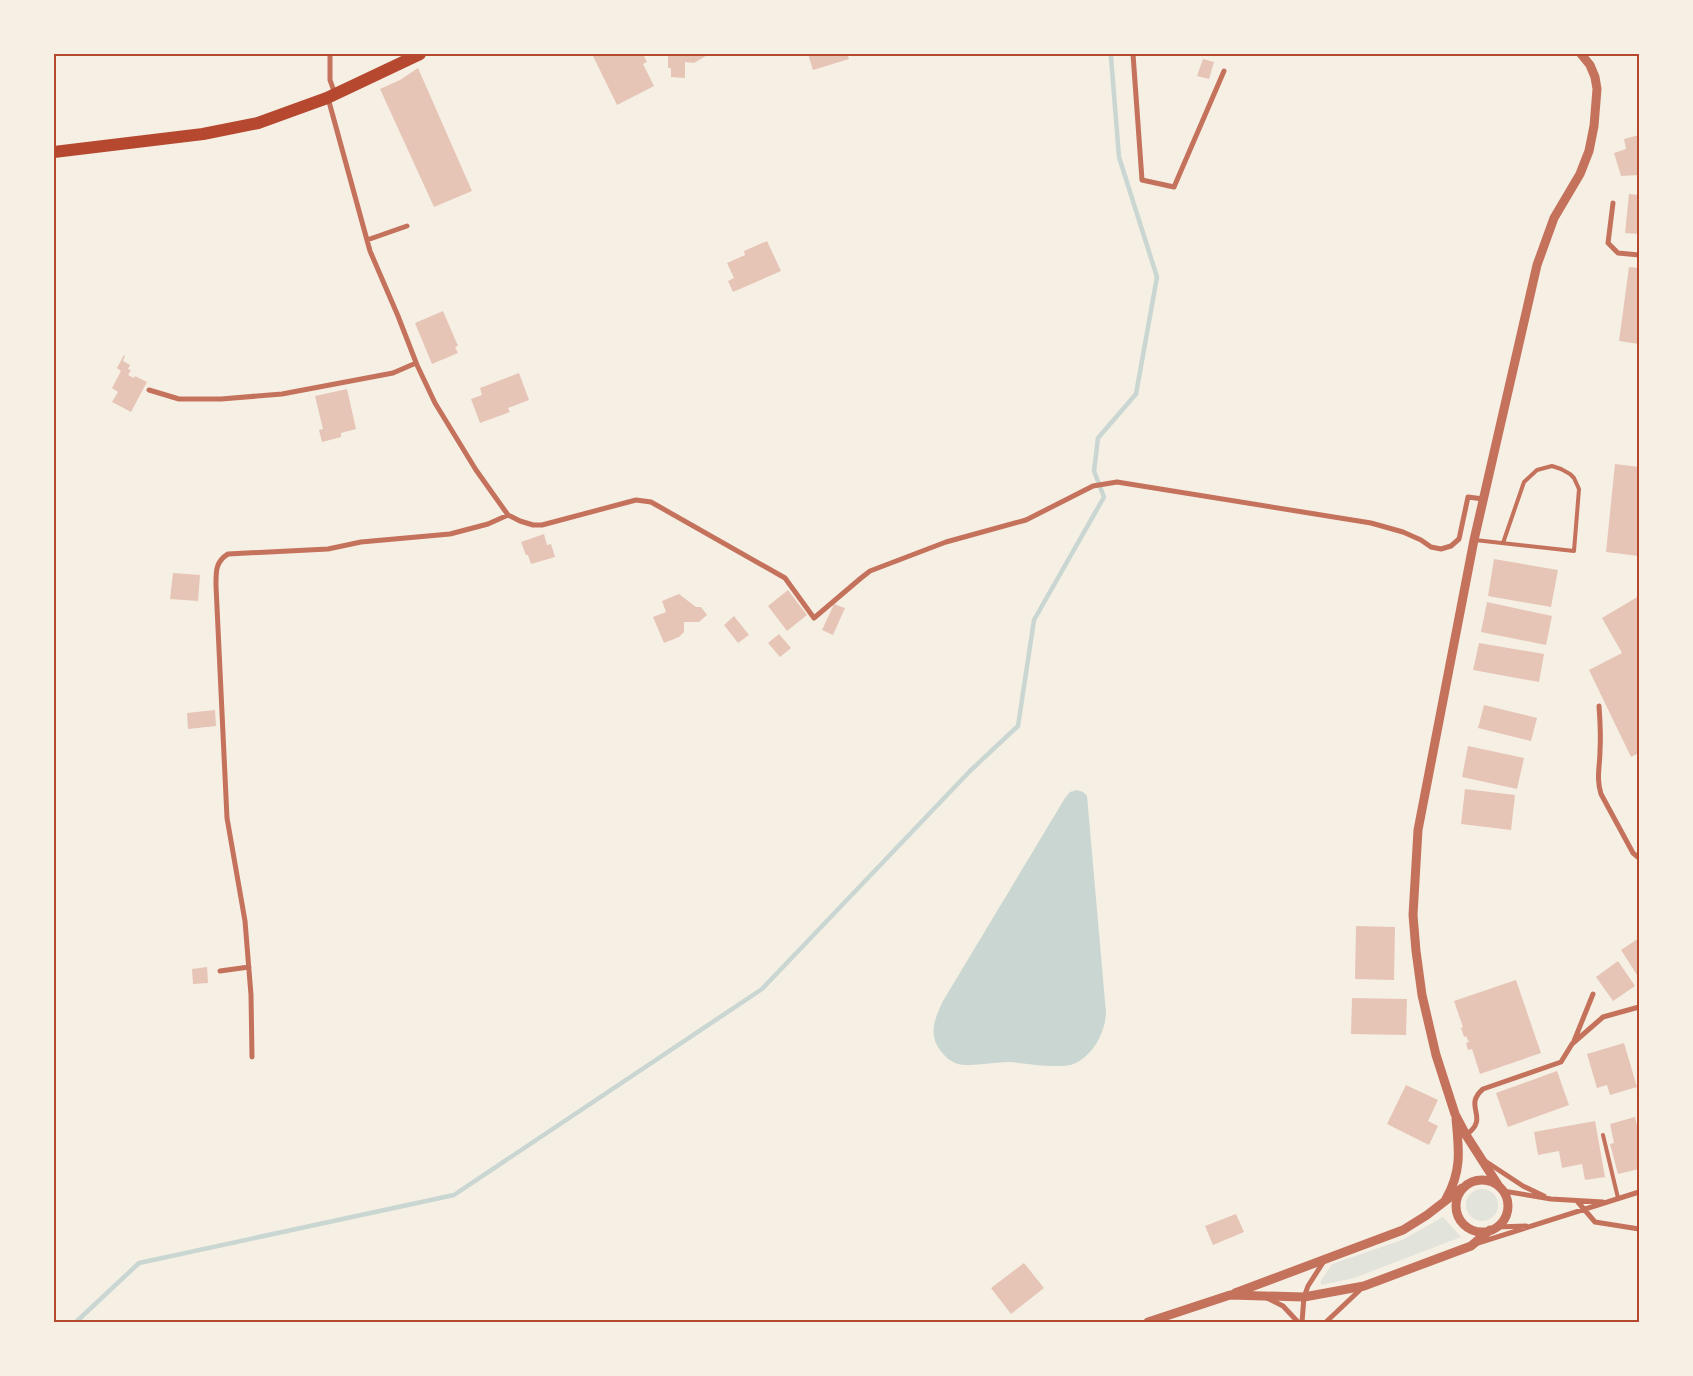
<svg xmlns="http://www.w3.org/2000/svg" width="1693" height="1376" viewBox="0 0 1693 1376" font-family="Karla,sans-serif">
	<style>
		.green { fill: #e2e4dc }
		.water { fill: #c9d6d2 }
		.lines { fill: none; stroke-linecap: round; stroke-linejoin: round }
		.stream { stroke: #c9d6d2; stroke-width: 4.5 }
		.building { fill: #e6c5b7 }
		.service { stroke: #c5725c; stroke-width: 4 }
		.minor { stroke: #c5725c; stroke-width: 5 }
		.tertiary { stroke: #c5725c; stroke-width: 9 }
		.primary { stroke: #b5482f; stroke-width: 12 }
		.neatline { fill: none; stroke: #b5482f; stroke-width: 2 }
	</style>
	<rect width="100%" height="100%" fill="#f6efe4"/>
	<!-- green -->
	<path class="green" d="M1466 1205a16 16 0 1 1 32 0a16 16 0 1 1-32 0Z
		M 1443,1217 L 1461,1237 L 1354,1278 L 1321,1285 L 1321,1280 L 1332,1264 L 1402,1240 Z"/>
	<!-- water -->
	<path class="water" d="M 1077,790 L 1083,792 L 1087,796 L 1106,1013 C 1105,1032 1094,1054 1076,1063 C 1062,1070 1025,1063 1008,1062 C 994,1062 971,1067 958,1064 C 951,1062 945,1057 940,1050 C 928,1034 935,1018 943,1001 L 1065,798 L 1070,792 Z"/>
	<g class="lines">
		<!-- stream -->
		<path class="stream" d="M 76,1322 L 139,1263 L 454,1195 L 762,989 L 970,771 L 1018,726 L 1034,620 L 1104,497 L 1094,471 L 1098,438 L 1136,394 L 1157,277 L 1119,157 L 1111,57 L 1112,54"/>
	</g>
	<!-- building -->
	<path class="building" d="M 592,54 L 643,54 L 647,62 L 643,64 L 654,86 L 617,105 Z
		M 668,54 L 709,54 L 694,63 L 685,62 L 685,78 L 671,77 L 671,68 L 668,68 Z
		M 808,54 L 847,54 L 849,59 L 813,70 Z
		M 1203,59 L 1214,62 L 1209,79 L 1197,76 Z
		M 418,68 L 472,191 L 434,207 L 380,89 L 400,80 Z
		M 1639,135 L 1639,175 L 1621,176 L 1614,153 L 1626,149 L 1624,139 Z
		M 1629,194 L 1639,195 L 1639,234 L 1625,233 Z
		M 767,241 L 781,271 L 733,292 L 728,281 L 734,278 L 727,263 L 745,255 L 744,251 Z
		M 1629,267 L 1639,268 L 1639,344 L 1619,341 Z
		M 443,311 L 458,346 L 455,347 L 458,353 L 432,364 L 415,323 Z
		M 124,355 L 125,356 L 123,361 L 130,365 L 128,369 L 131,370 L 128,375 L 134,378 L 135,376 L 147,382 L 131,412 L 112,402 L 118,392 L 112,388 L 121,371 L 117,368 Z
		M 519,373 L 529,400 L 508,408 L 510,412 L 480,423 L 471,399 L 482,395 L 480,388 Z
		M 347,389 L 356,429 L 341,433 L 341,437 L 322,442 L 319,430 L 323,429 L 315,396 Z
		M 1615,464 L 1639,467 L 1639,556 L 1606,552 Z
		M 544,534 L 547,545 L 551,544 L 555,557 L 531,564 L 528,555 L 526,555 L 521,542 Z
		M 1494,559 L 1558,570 L 1551,607 L 1488,596 Z
		M 173,573 L 200,575 L 198,601 L 170,599 Z
		M 788,590 L 807,615 L 787,631 L 768,606 Z
		M 679,594 L 696,607 L 701,607 L 707,615 L 699,622 L 684,622 L 684,632 L 679,637 L 664,643 L 653,617 L 666,612 L 662,601 Z
		M 1639,596 L 1639,753 L 1631,757 L 1589,670 L 1622,653 L 1602,618 Z
		M 1487,602 L 1552,616 L 1546,645 L 1481,632 Z
		M 834,604 L 845,608 L 833,635 L 822,630 Z
		M 734,616 L 749,635 L 738,643 L 724,625 Z
		M 779,634 L 791,648 L 780,657 L 768,643 Z
		M 1479,643 L 1544,654 L 1539,682 L 1473,670 Z
		M 1484,705 L 1537,718 L 1531,741 L 1478,728 Z
		M 215,710 L 216,726 L 188,729 L 187,713 Z
		M 1468,746 L 1524,758 L 1517,789 L 1462,777 Z
		M 1465,789 L 1515,795 L 1511,830 L 1461,824 Z
		M 1356,926 L 1395,927 L 1394,980 L 1355,979 Z
		M 1639,938 L 1639,978 L 1621,950 Z
		M 1618,961 L 1635,986 L 1613,1001 L 1596,977 Z
		M 207,967 L 208,983 L 193,984 L 192,969 Z
		M 1516,980 L 1541,1053 L 1480,1074 L 1472,1049 L 1468,1050 L 1466,1043 L 1469,1042 L 1466,1036 L 1464,1037 L 1461,1028 L 1463,1027 L 1454,1001 Z
		M 1352,998 L 1407,999 L 1406,1035 L 1351,1034 Z
		M 1624,1043 L 1637,1087 L 1610,1095 L 1607,1085 L 1597,1088 L 1587,1054 Z
		M 1557,1071 L 1569,1105 L 1508,1127 L 1496,1093 Z
		M 1406,1085 L 1438,1100 L 1428,1121 L 1438,1126 L 1429,1145 L 1387,1124 Z
		M 1635,1117 L 1639,1134 L 1639,1169 L 1618,1174 L 1610,1144 L 1614,1143 L 1610,1124 Z
		M 1595,1121 L 1605,1177 L 1585,1180 L 1582,1164 L 1562,1168 L 1559,1151 L 1538,1155 L 1534,1132 Z
		M 1236,1214 L 1244,1232 L 1213,1245 L 1205,1226 Z
		M 1024,1263 L 1044,1288 L 1011,1314 L 991,1288 Z"/>
	<g class="lines">
		<!-- service -->
		<path class="service" d="M 1475,540 L 1574,551 L 1579,489 L 1574,478 L 1570,474 L 1561,469 L 1552,466 L 1537,470 L 1524,482 L 1503,543
			M 1603,1135 L 1618,1198"/>
		<!-- minor -->
		<path class="minor" d="M 330,54 L 330,80 L 335,94
			M 1133,54 L 1142,180 L 1174,187 L 1224,71
			M 328,98 L 370,251 L 398,316 L 417,365 L 435,403 L 476,470 L 508,515 L 520,521 L 533,525 L 542,525 L 636,500 L 651,502 L 785,578 L 814,618 L 861,578 L 870,571 L 946,542 L 1026,520 L 1093,486 L 1117,482 L 1371,523 L 1403,532 L 1421,540 L 1431,547 L 1441,549 L 1451,546 L 1459,539 L 1468,497 L 1483,499
			M 1613,203 L 1608,243 L 1618,253 L 1639,255
			M 367,240 L 407,226
			M 149,390 L 179,399 L 221,399 L 282,394 L 393,373 L 416,363
			M 1599,706 C 1600,720 1601,735 1600,750 C 1600,766 1596,778 1601,794 L 1633,853 L 1639,858
			M 220,971 L 249,967
			M 1574,1041 L 1593,994
			M 252,1057 L 251,995 L 245,921 L 227,818 L 216,586 C 216,572 215,562 228,554 L 328,549 L 361,542 L 450,534 L 488,524 L 508,515
			M 1466,1135 C 1491,1117 1462,1107 1483,1089 L 1561,1062 L 1572,1044 L 1603,1017 L 1639,1007
			M 1485,1161 L 1523,1186 L 1544,1196
			M 1503,1191 L 1551,1199 L 1603,1202
			M 1577,1201 L 1595,1222 L 1639,1229
			M 1497,1227 L 1526,1226
			M 1478,1243 L 1639,1192
			M 1267,1298 L 1283,1306 L 1298,1322
			M 1302,1322 L 1304,1297 L 1308,1286 L 1324,1261
			M 1326,1322 L 1362,1288"/>
		<!-- tertiary -->
		<path class="tertiary" d="M1456 1206a26 26 0 1 1 52 0a26 26 0 1 1-52 0Z
			M 1498,1185 L 1466,1135 L 1455,1114 L 1436,1055 L 1422,995 L 1416,951 L 1413,915 L 1418,830 L 1474,540 L 1537,265 L 1554,218 L 1580,174 L 1589,151 L 1594,126 L 1597,89 L 1595,77 L 1590,65 L 1581,54
			M 1446,1199 C 1462,1171 1459,1150 1456,1119
			M 1235,1293 L 1403,1230 L 1427,1215 L 1462,1188
			M 1148,1322 L 1230,1295 L 1304,1297 L 1364,1286 L 1471,1246 L 1490,1230"/>
		<!-- primary -->
		<path class="primary" d="M 54,152 L 203,134 L 258,123 L 327,98 L 420,54"/>
	</g>
	<!-- border -->
	<rect width="1693" height="1376" fill="none" stroke="#f6efe4" stroke-width="110"/>
	<rect x="55" y="55" width="1583" height="1266" class="neatline"/>
</svg>
